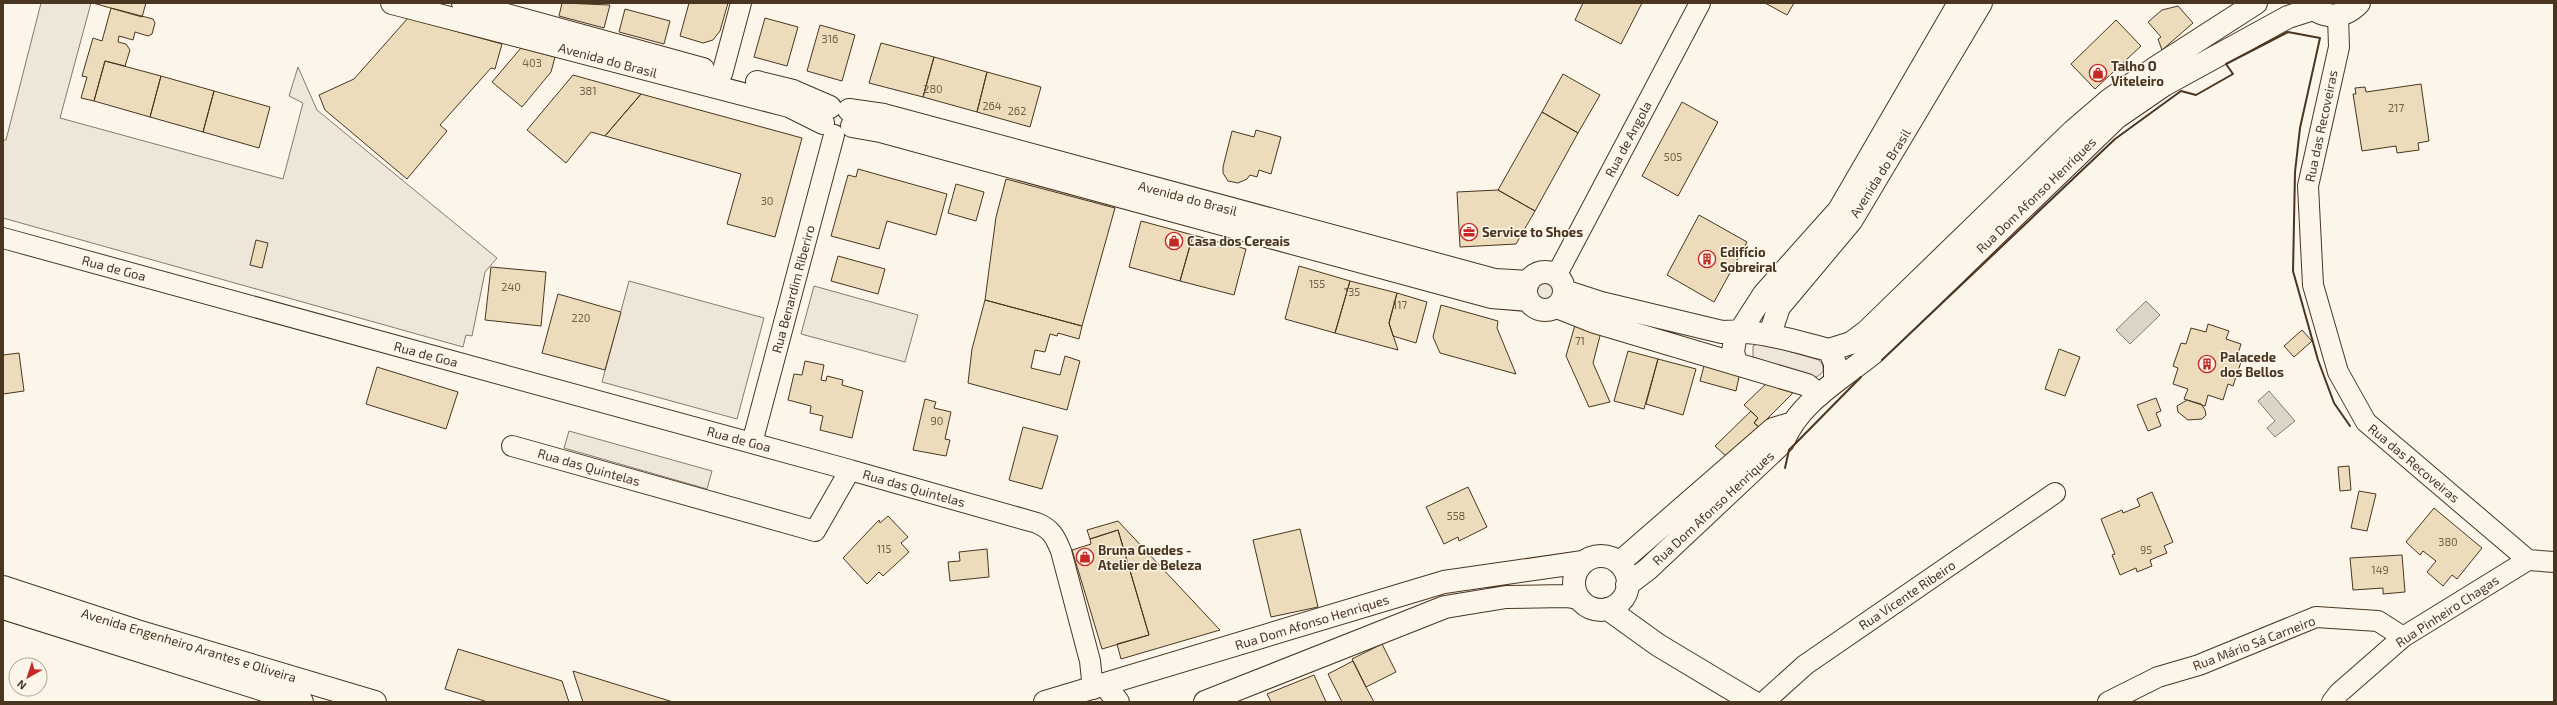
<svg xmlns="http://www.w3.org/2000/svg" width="2557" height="705" viewBox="0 0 2557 705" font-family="'Exo 2',sans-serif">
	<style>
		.green { fill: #ede6d9; stroke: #887966 }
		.parking { fill: #ede7d9; stroke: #887966 }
		.water { fill: #dcd4c6; stroke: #887966 }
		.building { fill: #ecdcbc; stroke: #4a3520 }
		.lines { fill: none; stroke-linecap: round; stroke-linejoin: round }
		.minor-casing { stroke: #4a3520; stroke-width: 22 }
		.tertiary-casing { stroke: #4a3520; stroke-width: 24 }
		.secondary-casing { stroke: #4a3520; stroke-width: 24 }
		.minor { stroke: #fbf6e9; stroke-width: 20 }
		.tertiary { stroke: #fbf6e9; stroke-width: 22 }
		.secondary { stroke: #fbf6e9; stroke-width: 22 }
		.wall { stroke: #4a3520; stroke-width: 2 }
		.labels { text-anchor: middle; stroke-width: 3; stroke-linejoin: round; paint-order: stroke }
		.number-label { font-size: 11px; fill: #725f47 }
		.street-label { font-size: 13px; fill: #4a3520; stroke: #fbf6e9 }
		.poi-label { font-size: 13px; font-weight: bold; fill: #4a3520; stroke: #fbf6e9; text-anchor: start }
	</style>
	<rect width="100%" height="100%" fill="#fbf6e9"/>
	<!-- green -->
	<path class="green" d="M 41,3 L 91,3 L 60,118 L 283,179 L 303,103 L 289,96 L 298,67 L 317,110 L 497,258 L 485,272 L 472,336 L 466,335 L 463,347 L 3,218 L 3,140 L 6,140 Z
		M1533 291a12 12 0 1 1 24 0a12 12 0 1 1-24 0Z
		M 629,281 L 764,318 L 737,419 L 602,382 Z
		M 814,286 L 918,315 L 905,362 L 801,334 Z
		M 1760,343 L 1819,360 C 1826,368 1824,374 1814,378 L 1753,357 L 1753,346 Z"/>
	<!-- parking -->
	<path class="parking" d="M 569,431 L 712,471 L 707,489 L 564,448 Z"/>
	<!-- water -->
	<path class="water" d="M 2146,301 L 2160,315 L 2130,344 L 2116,330 Z
		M 2269,391 L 2295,421 L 2275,437 L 2267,428 L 2275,421 L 2258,401 Z"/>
	<!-- building -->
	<path class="building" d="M 93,3 L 146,3 L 142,17 Z
		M 562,3 L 610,5 L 604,28 L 559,16 Z
		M 689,3 L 728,3 L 720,31 L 713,40 L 703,43 L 680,36 Z
		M 1583,3 L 1642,3 L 1621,44 L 1575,20 Z
		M 1765,3 L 1794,3 L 1787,15 Z
		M 2178,6 L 2193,23 L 2162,50 L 2158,39 L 2161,37 L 2148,22 L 2162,10 Z
		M 111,8 L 153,19 L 155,23 L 152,34 L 148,36 L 135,32 L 133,40 L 119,36 L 118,42 L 126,44 L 130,50 L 125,66 L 105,61 L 94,101 L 81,98 L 87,77 L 82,76 L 93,38 L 102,41 Z
		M 625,9 L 670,21 L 664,44 L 619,32 Z
		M 408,18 L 502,44 L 495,69 L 491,68 L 440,125 L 447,131 L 407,179 L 325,110 L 319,95 L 354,79 Z
		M 765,18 L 798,27 L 787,66 L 754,57 Z
		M 2116,20 L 2141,46 L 2095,89 L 2071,64 Z
		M 820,25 L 855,35 L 842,81 L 807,71 Z
		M 881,43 L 934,57 L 923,97 L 869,83 Z
		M 521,48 L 555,57 L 551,72 L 522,107 L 492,82 Z
		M 934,57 L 987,72 L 977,112 L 923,97 Z
		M 105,61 L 161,76 L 150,117 L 94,101 Z
		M 987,72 L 1041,87 L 1030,127 L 977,112 Z
		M 1563,74 L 1600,95 L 1578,133 L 1542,112 Z
		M 573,75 L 641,94 L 605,136 L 591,132 L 566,163 L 527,130 Z
		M 161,76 L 214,91 L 203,132 L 150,117 Z
		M 2421,84 L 2429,141 L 2418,143 L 2419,150 L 2397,153 L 2396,146 L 2362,151 L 2353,94 L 2356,94 L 2355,88 L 2365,87 L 2366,92 Z
		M 214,91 L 270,107 L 259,148 L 203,132 Z
		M 641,94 L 802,138 L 775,237 L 727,224 L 741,174 L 605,136 Z
		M 1682,102 L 1718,122 L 1678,196 L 1642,176 Z
		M 1542,112 L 1578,133 L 1535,211 L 1498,190 Z
		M 1256,130 L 1281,137 L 1271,174 L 1259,170 L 1257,177 L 1250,175 L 1247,179 L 1238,183 L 1228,181 L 1223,173 L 1223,167 L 1232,131 L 1254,137 Z
		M 858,169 L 947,194 L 936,235 L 887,221 L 879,249 L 831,236 L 848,175 L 856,177 Z
		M 1006,179 L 1115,208 L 1082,326 L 985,300 L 996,217 Z
		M 956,184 L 984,192 L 976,221 L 948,213 Z
		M 1498,190 L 1535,211 L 1516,244 L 1460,247 L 1457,192 Z
		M 1699,215 L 1747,242 L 1714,302 L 1667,275 Z
		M 1141,221 L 1193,235 L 1180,281 L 1129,267 Z
		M 1193,235 L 1246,249 L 1234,295 L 1180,281 Z
		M 256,240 L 268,243 L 262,268 L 250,265 Z
		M 838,256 L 885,269 L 878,294 L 831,281 Z
		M 1299,266 L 1350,281 L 1335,333 L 1285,319 Z
		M 491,267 L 546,272 L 541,326 L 485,320 Z
		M 1350,281 L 1397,293 L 1389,323 L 1398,350 L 1335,333 Z
		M 1397,293 L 1427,302 L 1416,343 L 1393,336 L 1389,323 Z
		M 558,294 L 621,312 L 605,370 L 542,353 Z
		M 985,300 L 1082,326 L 1079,339 L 1058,333 L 1057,336 L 1050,334 L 1045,352 L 1035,350 L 1031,368 L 1060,375 L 1065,356 L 1080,361 L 1067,410 L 968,383 L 972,349 Z
		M 1441,305 L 1498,321 L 1497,328 L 1516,374 L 1440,353 L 1433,337 Z
		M 2208,324 L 2229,331 L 2226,339 L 2241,344 L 2236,360 L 2241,362 L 2233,386 L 2228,384 L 2223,400 L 2208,395 L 2205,406 L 2184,399 L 2188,389 L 2173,384 L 2178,368 L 2173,366 L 2181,343 L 2186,344 L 2191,328 L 2206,332 Z
		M 1575,325 L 1601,332 L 1593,363 L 1610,402 L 1589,407 L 1566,356 Z
		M 2302,330 L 2312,341 L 2294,357 L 2284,346 Z
		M 2059,349 L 2080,357 L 2065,396 L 2045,389 Z
		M 1628,351 L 1658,359 L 1644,409 L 1614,401 Z
		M 19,353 L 24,391 L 3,394 L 3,355 Z
		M 1658,359 L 1696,369 L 1683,415 L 1646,404 Z
		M 805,361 L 824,365 L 821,380 L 826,381 L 827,376 L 843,380 L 842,385 L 863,391 L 852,438 L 820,430 L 823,416 L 810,413 L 811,406 L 788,400 L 794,374 L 802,375 Z
		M 1705,362 L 1740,372 L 1736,391 L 1700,381 Z
		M 377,367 L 458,392 L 446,429 L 366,404 Z
		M 1770,380 L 1794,387 L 1792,394 L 1759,427 L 1754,423 L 1758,418 L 1744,405 Z
		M 2156,398 L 2161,411 L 2156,413 L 2161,426 L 2148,431 L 2137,405 Z
		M 925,399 L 936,402 L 934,408 L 951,412 L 945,439 L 950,440 L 946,456 L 913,450 Z
		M 2187,400 L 2201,404 L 2205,410 L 2206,415 L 2202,419 L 2188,420 L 2178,412 L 2177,406 Z
		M 1751,411 L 1758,418 L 1754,423 L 1759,427 L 1728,458 L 1715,446 Z
		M 1023,427 L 1058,436 L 1042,489 L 1009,480 Z
		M 2349,466 L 2351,490 L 2340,491 L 2338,467 Z
		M 1468,487 L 1487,527 L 1459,541 L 1458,537 L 1444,544 L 1426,507 Z
		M 2359,491 L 2376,494 L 2367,531 L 2351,528 Z
		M 2152,492 L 2173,542 L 2164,546 L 2167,553 L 2150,560 L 2152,566 L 2137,572 L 2136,568 L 2120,575 L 2112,555 L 2115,554 L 2101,519 L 2122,510 L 2123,513 L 2140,506 L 2137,499 Z
		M 2434,508 L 2482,548 L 2457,579 L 2452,575 L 2443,586 L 2427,572 L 2436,561 L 2423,551 L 2420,555 L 2406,542 Z
		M 888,516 L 908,537 L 901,543 L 909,552 L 883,576 L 879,572 L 867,584 L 843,558 L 879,520 L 880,523 Z
		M 1118,521 L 1220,630 L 1121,659 L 1117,644 L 1149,635 L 1118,530 L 1090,539 L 1087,530 Z
		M 1300,529 L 1318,607 L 1271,617 L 1253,540 Z
		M 1118,530 L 1149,635 L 1102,649 L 1072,550 L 1091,544 L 1090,539 Z
		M 987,549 L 989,577 L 950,581 L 948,562 L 960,561 L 959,552 Z
		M 2402,555 L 2405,592 L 2383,594 L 2383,588 L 2353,590 L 2350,558 Z
		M 1382,644 L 1396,672 L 1366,687 L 1352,659 Z
		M 458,649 L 562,681 L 569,702 L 488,702 L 445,689 Z
		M 1353,661 L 1366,687 L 1374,702 L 1342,702 L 1328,674 Z
		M 573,671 L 673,702 L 583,702 Z
		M 1314,675 L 1326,702 L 1271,702 L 1267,694 Z"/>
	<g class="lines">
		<defs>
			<path id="minor" d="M 2338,16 L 2339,47 L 2308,186 L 2313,285 L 2338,372 L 2366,422 L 2528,560
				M 722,74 L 741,3
				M 3,238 L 850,470
				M 1556,276 L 1700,3
				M 752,443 L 834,135
				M 512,446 L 815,531 L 850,470 L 1037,523 C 1051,529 1055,536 1061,551 L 1090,661 L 1093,689
				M 1764,702 L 1805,665 L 2055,493
				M 2108,702 L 2158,677 L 2199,665 L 2316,617 L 2378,621 L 2403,637
				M 2332,702 L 2339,693 L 2403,637 L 2528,560 L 2554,562"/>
			<path id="tertiary" d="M 392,3 L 789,106 L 823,123
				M 463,3 L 703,69
				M 757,82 L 793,91 L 830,107
				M 849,110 L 884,115 L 1495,280 L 1528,282
				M 852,126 L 880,131 L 1491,297 L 1528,300
				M1526 291a19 19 0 1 1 38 0a19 19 0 1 1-38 0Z
				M 1564,291 L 1601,303 L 1722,332 C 1759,329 1793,341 1829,350 L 1835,363 L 1835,380
				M 1557,307 L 1595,322 L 1807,385 L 1819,395
				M 1770,334 L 1779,307 L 1851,221 L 1981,3
				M 1736,363 L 1733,352 L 1735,339 L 1764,294 L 1839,210 L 1959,3
				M 1608,609 L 1658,645 L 1753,702"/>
			<path id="secondary" d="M 2307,3 C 2322,19 2343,20 2359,3
				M 1829,350 L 1851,343 L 1867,331 L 2073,131 L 2109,100 L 2155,68 L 2256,3
				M1574 583a27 27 0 1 1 54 0a27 27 0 1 1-54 0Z
				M 1619,563 L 1773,429 L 1790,424
				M 1627,585 L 1648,569 L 1783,442 C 1799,402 1840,380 1872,354 L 2116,118 L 2164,85 L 2288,17 L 2313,9
				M 3,587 L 137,631 L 375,702
				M 3,608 L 302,702
				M 1105,685 L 1118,702
				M 1045,702 L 1444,582 L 1583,562
				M 1205,702 L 1445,607 L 1506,597 L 1567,596 L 1578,598"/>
		</defs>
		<!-- minor casing -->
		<use href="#minor" class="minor-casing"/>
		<!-- tertiary casing -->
		<use href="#tertiary" class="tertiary-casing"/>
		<!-- secondary casing -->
		<use href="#secondary" class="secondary-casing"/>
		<!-- minor -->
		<use href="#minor" class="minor"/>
		<!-- tertiary -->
		<use href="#tertiary" class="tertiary"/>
		<!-- secondary -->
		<use href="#secondary" class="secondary"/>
		<!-- wall -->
		<path class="wall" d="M 1882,360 L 2115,139 L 2181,91 L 2196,95 L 2233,74 L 2226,64 L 2288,32 L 2320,38 L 2300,128 L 2295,172 L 2293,271 L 2318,360 L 2334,403 L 2350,426
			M 1785,468 L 1789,450 L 1861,377"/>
	</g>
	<!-- icons -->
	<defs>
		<symbol id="shop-ring" viewBox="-11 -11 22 22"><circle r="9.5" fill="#fbf6e9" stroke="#c62828" stroke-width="1.5"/><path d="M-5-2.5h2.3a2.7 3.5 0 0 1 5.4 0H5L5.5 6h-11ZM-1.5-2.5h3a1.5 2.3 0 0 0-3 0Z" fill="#c62828"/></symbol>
		<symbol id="office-ring" viewBox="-11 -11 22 22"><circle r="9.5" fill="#fbf6e9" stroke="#c62828" stroke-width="1.5"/><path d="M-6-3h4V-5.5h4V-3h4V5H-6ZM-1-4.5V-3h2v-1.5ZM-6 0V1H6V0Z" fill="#c62828"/></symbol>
		<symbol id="building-ring" viewBox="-11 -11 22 22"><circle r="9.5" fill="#fbf6e9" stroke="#c62828" stroke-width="1.5"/><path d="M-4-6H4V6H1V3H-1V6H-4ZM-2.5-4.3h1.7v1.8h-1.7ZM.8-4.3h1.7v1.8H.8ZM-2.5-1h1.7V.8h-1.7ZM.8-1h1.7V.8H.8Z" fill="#c62828"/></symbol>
	</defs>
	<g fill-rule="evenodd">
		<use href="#shop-ring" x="2088" y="63" width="20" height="20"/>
		<use href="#office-ring" x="1459" y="222" width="20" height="20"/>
		<use href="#shop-ring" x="1164" y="231" width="20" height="20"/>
		<use href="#building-ring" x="1697" y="249" width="20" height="20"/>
		<use href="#building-ring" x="2197" y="354" width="20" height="20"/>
		<use href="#shop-ring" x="1075" y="547" width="20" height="20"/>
	</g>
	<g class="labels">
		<!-- number labels -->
		<g class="number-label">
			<text x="830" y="43">316</text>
			<text x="532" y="67">403</text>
			<text x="933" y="93">280</text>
			<text x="588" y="95">381</text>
			<text x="992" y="110">264</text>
			<text x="2396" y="112">217</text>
			<text x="1017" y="115">262</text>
			<text x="1673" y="161">505</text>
			<text x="767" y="205">30</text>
			<text x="1317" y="288">155</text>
			<text x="511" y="291">240</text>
			<text x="1352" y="296">135</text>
			<text x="1400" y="309">117</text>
			<text x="581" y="322">220</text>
			<text x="1580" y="345">71</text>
			<text x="937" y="425">90</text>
			<text x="1456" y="520">558</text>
			<text x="2448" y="546">380</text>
			<text x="884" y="553">115</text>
			<text x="2146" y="554">95</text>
			<text x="2380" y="574">149</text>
		</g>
		<!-- street labels -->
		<g class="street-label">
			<text transform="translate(608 60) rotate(15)" y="5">Avenida do Brasil</text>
			<text transform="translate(2321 126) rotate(-78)" y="5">Rua das Recoveiras</text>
			<text transform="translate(1628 139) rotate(-62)" y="5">Rua de Angola</text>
			<text transform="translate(1880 173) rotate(-58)" y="5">Avenida do Brasil</text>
			<text transform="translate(2036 195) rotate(-44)" y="5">Rua Dom Afonso Henriques</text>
			<text transform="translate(1188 198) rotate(15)" y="5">Avenida do Brasil</text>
			<text transform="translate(114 268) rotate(15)" y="5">Rua de Goa</text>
			<text transform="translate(793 289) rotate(-75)" y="5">Rua Benardim Riberiro</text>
			<text transform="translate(426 354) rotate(15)" y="5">Rua de Goa</text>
			<text transform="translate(739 439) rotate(15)" y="5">Rua de Goa</text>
			<text transform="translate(2414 463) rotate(40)" y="5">Rua das Recoveiras</text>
			<text transform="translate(589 467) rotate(16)" y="5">Rua das Quintelas</text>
			<text transform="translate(914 488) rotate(16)" y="5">Rua das Quintelas</text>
			<text transform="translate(1713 508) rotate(-43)" y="5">Rua Dom Afonso Henriques</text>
			<text transform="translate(1907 595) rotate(-34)" y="5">Rua Vicente Ribeiro</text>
			<text transform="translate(2447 611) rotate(-33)" y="5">Rua Pinheiro Chagas</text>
			<text transform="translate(1312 622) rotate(-17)" y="5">Rua Dom Afonso Henriques</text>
			<text transform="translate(2254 643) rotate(-21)" y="5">Rua Mário Sá Carneiro</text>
			<text transform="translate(189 645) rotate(17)" y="5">Avenida Engenheiro Arantes e Oliveira</text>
		</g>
		<!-- poi labels -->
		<g class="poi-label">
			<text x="2111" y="71">Talho O<tspan x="2111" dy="15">Viteleiro</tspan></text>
			<text x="1482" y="237">Service to Shoes</text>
			<text x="1187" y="246">Casa dos Cereais</text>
			<text x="1720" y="257">Edifício<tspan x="1720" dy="15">Sobreiral</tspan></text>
			<text x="2220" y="362">Palacede<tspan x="2220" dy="15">dos Bellos</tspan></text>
			<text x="1098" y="555">Bruna Guedes -<tspan x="1098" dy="15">Atelier de Beleza</tspan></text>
		</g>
	</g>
	<!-- border -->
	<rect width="2557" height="705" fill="none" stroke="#4a3520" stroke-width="8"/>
	<!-- north arrow -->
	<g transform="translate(28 677) rotate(219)"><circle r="19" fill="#fbf6e9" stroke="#b4a999"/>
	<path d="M0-3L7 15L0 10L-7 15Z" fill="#c62828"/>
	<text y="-6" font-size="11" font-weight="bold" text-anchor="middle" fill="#4a3520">N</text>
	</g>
</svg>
